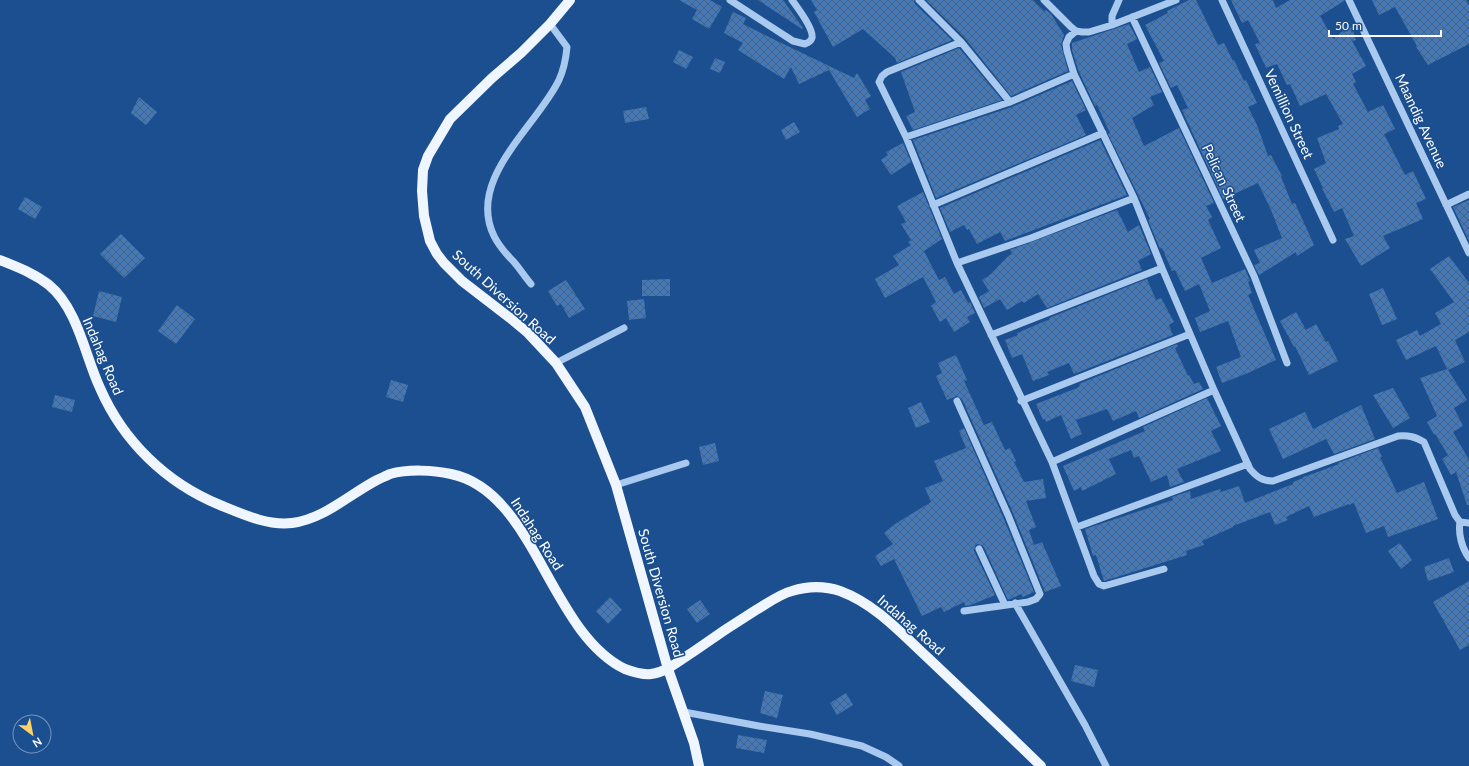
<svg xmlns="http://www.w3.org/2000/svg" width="1469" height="766" viewBox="0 0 1469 766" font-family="Lato,sans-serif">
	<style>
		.building { fill: url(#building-cross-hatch) }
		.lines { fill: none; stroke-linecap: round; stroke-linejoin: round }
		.minor { stroke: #a9c9ee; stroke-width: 7 }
		.major { stroke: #f0f6ff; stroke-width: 10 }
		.labels { text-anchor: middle; stroke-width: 3; stroke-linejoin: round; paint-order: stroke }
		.street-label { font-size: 14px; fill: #fff; stroke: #1b4f8f }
	</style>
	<defs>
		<pattern id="building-cross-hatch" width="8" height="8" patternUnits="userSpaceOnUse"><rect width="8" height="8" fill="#4478b7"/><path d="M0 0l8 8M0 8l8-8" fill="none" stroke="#486282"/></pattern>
	</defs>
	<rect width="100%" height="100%" fill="#1b4f8f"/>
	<!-- building -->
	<path class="building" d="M 679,0 L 710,0 L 722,7 L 709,29 L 692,19 L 697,10 Z
		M 758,0 L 783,0 L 803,28 L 802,29 Z
		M 811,0 L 914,0 L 915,4 L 952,40 L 897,63 L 895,58 L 863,29 L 833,47 L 814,12 L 817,10 Z
		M 926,0 L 1033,0 L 1044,11 L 1046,10 L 1051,14 L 1064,35 L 1061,45 L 1068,71 L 1011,96 L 965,38 Z
		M 1189,0 L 1196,0 L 1218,45 L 1224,43 L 1233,61 L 1234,60 L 1244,81 L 1246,80 L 1257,103 L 1248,107 L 1257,125 L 1268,156 L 1271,155 L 1282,176 L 1281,177 L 1292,204 L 1295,203 L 1314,245 L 1297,256 L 1296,252 L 1259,275 L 1254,265 L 1260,263 L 1254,250 L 1282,238 L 1271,210 L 1258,183 L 1223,199 L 1182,110 L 1188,108 L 1177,85 L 1171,88 L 1159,63 L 1164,61 L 1145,25 L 1168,13 L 1167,11 Z
		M 1231,0 L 1273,0 L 1276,8 L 1290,0 L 1344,0 L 1344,1 L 1320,16 L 1333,39 L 1343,31 L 1352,27 L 1356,40 L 1352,41 L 1366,66 L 1352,74 L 1356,82 L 1353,84 L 1368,112 L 1383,105 L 1395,129 L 1384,134 L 1405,175 L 1413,171 L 1426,199 L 1416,203 L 1423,219 L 1383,236 L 1390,248 L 1361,266 L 1345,239 L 1354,236 L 1342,208 L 1334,212 L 1322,188 L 1323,188 L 1314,169 L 1326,163 L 1317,138 L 1339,129 L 1338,126 L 1343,124 L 1326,94 L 1300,106 L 1290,84 L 1287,85 L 1277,64 L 1266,68 L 1255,44 L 1260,43 L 1248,20 L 1242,23 Z
		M 1372,0 L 1466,0 L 1469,5 L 1469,44 L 1428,65 L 1416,47 L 1417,46 L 1395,7 L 1379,15 Z
		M 733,12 L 746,18 L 743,24 L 771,38 L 854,78 L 857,73 L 871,96 L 865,100 L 870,109 L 857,117 L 829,70 L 799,84 L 791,67 L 784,79 L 738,50 L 743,43 L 724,33 Z
		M 1129,24 L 1137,39 L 1127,44 L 1139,72 L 1150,67 L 1162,92 L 1150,97 L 1154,105 L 1132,118 L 1144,146 L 1179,128 L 1214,203 L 1206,206 L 1212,217 L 1208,220 L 1221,248 L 1201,258 L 1212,283 L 1245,269 L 1250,281 L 1248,282 L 1252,293 L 1248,295 L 1276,360 L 1248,373 L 1222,383 L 1216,367 L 1241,357 L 1228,321 L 1200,332 L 1195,318 L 1210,311 L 1199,284 L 1185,291 L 1175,270 L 1172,271 L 1162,248 L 1160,249 L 1148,220 L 1150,219 L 1108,134 L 1110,133 L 1097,105 L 1095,106 L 1079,72 L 1072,50 L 1072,43 Z
		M 959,48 L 1002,100 L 913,130 L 906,116 L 915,112 L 901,72 Z
		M 679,50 L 693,57 L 686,69 L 673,62 Z
		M 715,58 L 725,62 L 720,73 L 710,69 Z
		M 1072,81 L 1086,110 L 1076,115 L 1086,135 L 936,198 L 913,140 L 1012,107 Z
		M 139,97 L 157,112 L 146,125 L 131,113 Z
		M 646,107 L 649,119 L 625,123 L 623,111 Z
		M 794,122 L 800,132 L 786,140 L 781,130 Z
		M 1100,140 L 1127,195 L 1005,241 L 1000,232 L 977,244 L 969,229 L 967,230 L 964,225 L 950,232 L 940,208 Z
		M 903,143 L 911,162 L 891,175 L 881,160 L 888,155 L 886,152 Z
		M 923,192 L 942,239 L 924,251 L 939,280 L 945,277 L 954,294 L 961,290 L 968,303 L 970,302 L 975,313 L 967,317 L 970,322 L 954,332 L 946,318 L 940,322 L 931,306 L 936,302 L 923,277 L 885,298 L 875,279 L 899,265 L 893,256 L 911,245 L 908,242 L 911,240 L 901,224 L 906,222 L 897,206 Z
		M 25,197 L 42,207 L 35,219 L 18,209 Z
		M 1469,200 L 1469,241 L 1453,207 Z
		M 1117,210 L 1128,232 L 1139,225 L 1151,254 L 1138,261 L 1142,270 L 1047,308 L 1038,294 L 1024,303 L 1022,301 L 1007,310 L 1000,299 L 984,308 L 979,297 L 989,291 L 982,280 L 991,274 L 1008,256 L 1012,254 L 1010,250 Z
		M 121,234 L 145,258 L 124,278 L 100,254 Z
		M 1449,256 L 1469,283 L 1469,332 L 1455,340 L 1465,362 L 1448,370 L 1467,400 L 1454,408 L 1463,426 L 1453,432 L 1469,460 L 1469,505 L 1467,505 L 1456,472 L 1451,475 L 1442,459 L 1448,455 L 1435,434 L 1434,435 L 1427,422 L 1437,416 L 1420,378 L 1447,369 L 1436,346 L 1406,360 L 1396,340 L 1417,330 L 1420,336 L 1441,324 L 1435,313 L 1454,302 L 1430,269 Z
		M 670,279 L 670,296 L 642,296 L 642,280 Z
		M 1147,279 L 1156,300 L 1161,298 L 1174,322 L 1169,325 L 1173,335 L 1074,374 L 1069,363 L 1047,372 L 1049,375 L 1033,381 L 1022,354 L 1012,358 L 1005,340 L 1018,335 L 1017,333 L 1050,319 L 1049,318 Z
		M 566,280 L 585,309 L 569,318 L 561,304 L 557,306 L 548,291 Z
		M 1383,288 L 1397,319 L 1382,325 L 1369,294 Z
		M 99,291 L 122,297 L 116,322 L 93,316 Z
		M 644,299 L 646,318 L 629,320 L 627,301 Z
		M 177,305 L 195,319 L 176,344 L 158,331 Z
		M 1296,312 L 1306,330 L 1316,324 L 1326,342 L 1328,341 L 1338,361 L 1309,375 L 1295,346 L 1294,347 L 1280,321 Z
		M 1177,344 L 1178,346 L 1175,348 L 1188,376 L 1189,375 L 1194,384 L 1199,382 L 1203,389 L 1139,418 L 1136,411 L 1113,421 L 1107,409 L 1076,420 L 1082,434 L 1071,439 L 1061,415 L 1046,422 L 1045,419 L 1043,420 L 1036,404 L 1077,388 L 1080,386 L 1079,384 Z
		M 956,355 L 967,380 L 964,381 L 984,425 L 992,422 L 1005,450 L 1010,448 L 1016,461 L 1014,462 L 1024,482 L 1043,479 L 1046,498 L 1026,501 L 1036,527 L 1029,530 L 1034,545 L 1042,542 L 1061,586 L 1045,592 L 1013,513 L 962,399 L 957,396 L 947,400 L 936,376 L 942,373 L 938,363 Z
		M 391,380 L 408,385 L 403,402 L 386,397 Z
		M 1393,388 L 1410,418 L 1393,428 L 1373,395 Z
		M 55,395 L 75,400 L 72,412 L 52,407 Z
		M 1207,398 L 1221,426 L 1211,431 L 1221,451 L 1177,469 L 1184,482 L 1170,487 L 1167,475 L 1151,482 L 1139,456 L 1134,458 L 1131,450 L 1109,459 L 1116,474 L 1082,491 L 1081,487 L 1074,491 L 1063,466 L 1145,431 L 1143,427 Z
		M 921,402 L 930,422 L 916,428 L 908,408 Z
		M 1361,405 L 1375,439 L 1334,454 L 1326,439 L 1283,459 L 1269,429 L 1305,412 L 1313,429 Z
		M 964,428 L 1003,517 L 1034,592 L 1023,597 L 1021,594 L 1008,600 L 984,547 L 982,545 L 977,544 L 975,546 L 974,551 L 995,595 L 971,605 L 965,606 L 964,602 L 944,612 L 941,607 L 922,616 L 894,559 L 881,566 L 875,556 L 893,544 L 884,533 L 895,524 L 931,502 L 925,488 L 943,481 L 934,461 L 966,448 L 959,431 Z
		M 715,443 L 719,461 L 703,465 L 699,447 Z
		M 1378,448 L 1382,457 L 1380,457 L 1397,493 L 1424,482 L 1438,519 L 1388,537 L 1384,526 L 1366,533 L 1354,503 L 1349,505 L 1349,504 L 1314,517 L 1309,506 L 1286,517 L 1288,520 L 1275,525 L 1270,512 L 1233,526 L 1233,527 L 1202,541 L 1204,545 L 1186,551 L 1187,555 L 1104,581 L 1096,555 L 1093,556 L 1085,529 L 1173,500 L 1172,497 L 1190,491 L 1191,499 L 1220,489 L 1221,492 L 1239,486 L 1245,503 L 1293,484 L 1293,482 L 1303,478 L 1303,477 L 1315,473 L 1339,464 L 1338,463 Z
		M 1400,543 L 1412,560 L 1401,569 L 1388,551 Z
		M 1449,558 L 1454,572 L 1428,581 L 1424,567 Z
		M 1469,581 L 1469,645 L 1460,650 L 1433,602 Z
		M 610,597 L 622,610 L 608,624 L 596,611 Z
		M 700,600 L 710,614 L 697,623 L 687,609 Z
		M 1075,665 L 1098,670 L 1094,687 L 1071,681 Z
		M 765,691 L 783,695 L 777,718 L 760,713 Z
		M 846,693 L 853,705 L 837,715 L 830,703 Z
		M 738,735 L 767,740 L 764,753 L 736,748 Z"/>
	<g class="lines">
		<!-- minor -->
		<path class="minor" d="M 730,0 L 793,41 L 805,44 C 808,43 811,41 812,38 C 814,29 797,7 792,0
			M 919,0 L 961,42 L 1010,102
			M 1044,0 L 1071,27 L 1076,31 L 1082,32 L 1089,32 L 1112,25 L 1176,0
			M 1222,0 L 1333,240
			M 1349,0 L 1469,253
			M 1132,17 L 1254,276 L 1287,363
			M 1112,25 L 1112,16 L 1119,0
			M 1076,31 L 1069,37 L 1066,44 L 1067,51 L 1074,74 L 1134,198 L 1162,268 L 1214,390 L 1250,469 C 1257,477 1262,481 1273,481 L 1398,436 C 1409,435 1415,437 1424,442 L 1455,515 L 1460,522 L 1469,523
			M 1074,74 L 1010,102 L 906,137 L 957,263 L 1052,462 L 1094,576 L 1099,584 L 1104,586 L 1164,569
			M 906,137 L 879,82 L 882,76 L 887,72 L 961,42
			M 933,205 L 1103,133
			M 1446,205 L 1469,194
			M 957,263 L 1031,238 L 1134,198
			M 531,284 C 525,277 520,269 514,262 C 506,254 499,246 494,236 C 466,179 537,126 559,80 C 564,69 566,58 567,47 L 550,24
			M 991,335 L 1162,268
			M 556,363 L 624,328
			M 957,401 L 1008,515 L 1040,594 L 1036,599 L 1028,602 L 964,611
			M 1021,401 L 1190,334
			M 1052,462 L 1214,390
			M 616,485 L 686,463
			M 1460,522 C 1458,534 1462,548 1469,558
			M 1077,527 L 1248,464
			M 979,549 L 1005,605
			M 1015,603 L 1085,725 L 1106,766
			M 684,712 L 759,726 L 810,734 L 862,746 L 886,757 L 899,766"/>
		<!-- major -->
		<path class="major" d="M 570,0 L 550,24 L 521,53 L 492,78 L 450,119 L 428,156 L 423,170 L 422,191 L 424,216 L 430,241 L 437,254 L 444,263 L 462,281 L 510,318 L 528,333 L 556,363 L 585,407 L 616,485 L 668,669 L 694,743 L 699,766
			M 0,260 C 17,267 34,273 49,285 C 78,309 85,356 100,388 C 123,441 166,483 220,505 C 242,514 268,526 292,523 C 324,519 350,494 377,480 C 379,479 388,475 390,474 C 408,469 433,470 451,474 C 535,491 549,632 625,669 C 633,672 642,675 651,674 C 667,672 680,660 693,652 C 714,637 735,623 756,610 C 768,603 780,594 792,591 C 808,586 825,586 840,591 C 875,604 900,632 927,657 C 965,693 1003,729 1041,766"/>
	</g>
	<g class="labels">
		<!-- street labels -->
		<g class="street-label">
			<text transform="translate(1289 114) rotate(65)" y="5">Vemillion Street</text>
			<text transform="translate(1421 121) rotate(65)" y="5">Maandig Avenue</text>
			<text transform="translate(1224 183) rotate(65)" y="5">Pelican Street</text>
			<text transform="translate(504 297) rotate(42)" y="5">South Diversion Road</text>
			<text transform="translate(103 356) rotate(67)" y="5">Indahag Road</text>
			<text transform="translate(537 534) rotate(57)" y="5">Indahag Road</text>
			<text transform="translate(661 593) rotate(74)" y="5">South Diversion Road</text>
			<text transform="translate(911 625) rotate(41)" y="5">Indahag Road</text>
		</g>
	</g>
	<!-- north arrow -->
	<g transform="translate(32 734) rotate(148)"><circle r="19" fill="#1b4f8f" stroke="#7695bc"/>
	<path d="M0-3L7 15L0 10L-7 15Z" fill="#ffd166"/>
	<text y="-6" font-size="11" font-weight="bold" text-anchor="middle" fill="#ffffff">N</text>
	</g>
	<!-- scale -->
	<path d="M1329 30v6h112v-6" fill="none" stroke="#ffffff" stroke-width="2"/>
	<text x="1335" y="30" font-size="12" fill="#ffffff" stroke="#1b4f8f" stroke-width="3" paint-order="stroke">50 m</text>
</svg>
